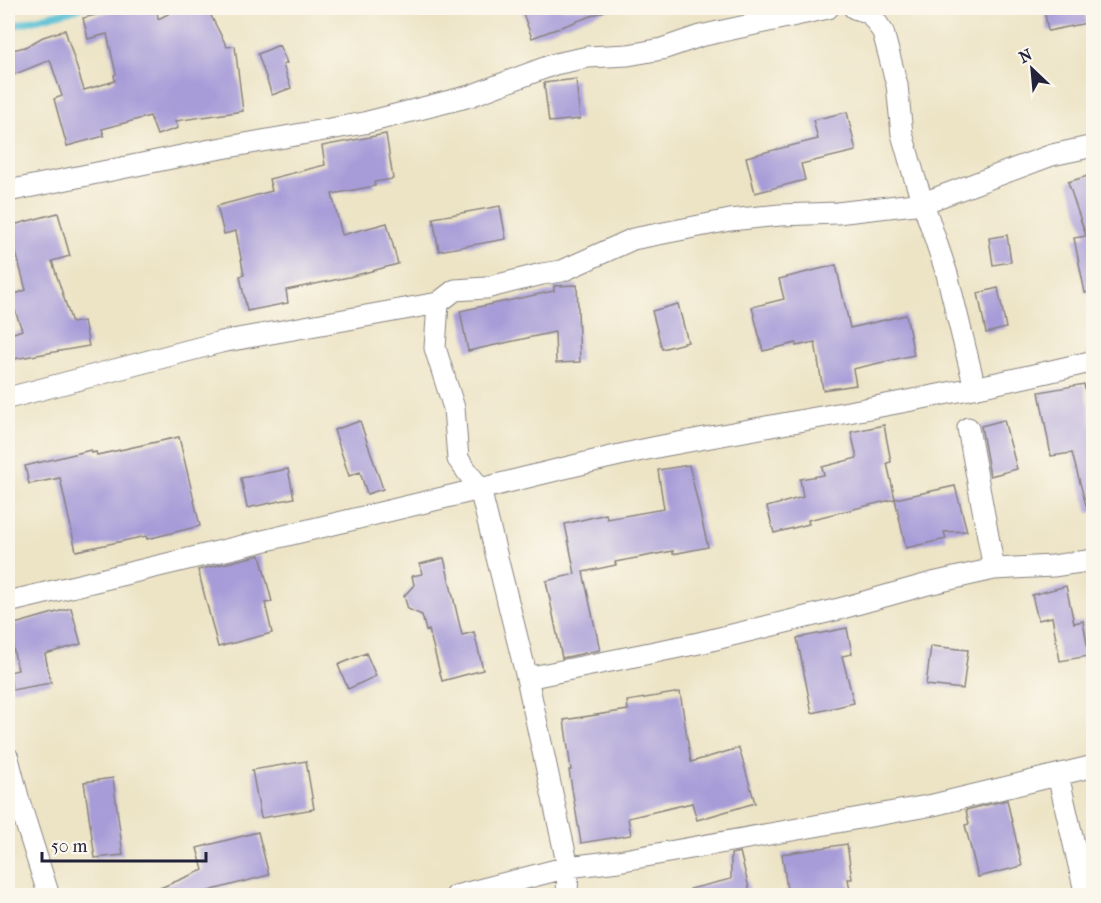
<svg xmlns="http://www.w3.org/2000/svg" width="1101" height="903" viewBox="0 0 1101 903" font-family="'IM FELL French Canon',serif">
	<style>
		.lines { fill: none; stroke-linecap: round; stroke-linejoin: round }
		.stream { stroke: #57bfd4; stroke-width: 7 }
		.building { fill: #a79cd8 }
		.street-casing { stroke: #888380; stroke-width: 23 }
		.street { stroke: #fff; stroke-width: 21 }
	</style>
	<rect width="100%" height="100%" fill="#fbf7ec"/>
	<filter id="ink" filterUnits="userSpaceOnUse"><feTurbulence type="fractalNoise" baseFrequency=".0167" numOctaves="2"/><feDisplacementMap in="SourceGraphic" scale="12" xChannelSelector="R" yChannelSelector="G"/><feConvolveMatrix kernelMatrix="1 2 1 2 8 2 1 2 1" color-interpolation-filters="sRGB"/></filter>
	<filter id="wash" filterUnits="userSpaceOnUse"><feTurbulence type="fractalNoise" baseFrequency=".008" numOctaves="4" result="noise"/><feDisplacementMap in="SourceGraphic" scale="24" xChannelSelector="R" yChannelSelector="G"/><feGaussianBlur stdDeviation="1.35" result="paint"/><feColorMatrix in="noise" values="0 0 0 0 0 0 0 0 0 0 0 0 0 0 0 0 0 1.4 0 .05"/><feComposite in="paint" operator="in"/></filter>
	<g filter="url(#wash)">
		<rect width="100%" height="100%" fill="#ede4c6"/>
		<g class="lines">
			<!-- stream -->
			<path class="stream" d="M 8,27 L 80,8"/>
		</g>
		<g id="blocks">
			<!-- building -->
			<path class="building" d="M 126,8 L 157,8 L 158,19 L 180,8 L 207,8 L 227,47 L 235,46 L 243,111 L 175,121 L 178,128 L 157,135 L 150,116 L 102,129 L 104,136 L 67,146 L 54,99 L 62,96 L 50,60 L 8,77 L 8,51 L 25,47 L 43,37 L 65,30 L 84,90 L 115,81 L 114,75 L 116,74 L 107,34 L 88,39 L 83,18 Z
				M 521,8 L 609,8 L 610,9 L 532,38 Z
				M 1044,8 L 1084,8 L 1087,23 L 1048,31 Z
				M 279,45 L 287,63 L 283,65 L 291,88 L 272,95 L 258,54 Z
				M 576,79 L 580,119 L 549,122 L 544,83 Z
				M 847,112 L 856,151 L 801,164 L 805,180 L 755,193 L 746,157 L 818,139 L 813,120 Z
				M 386,134 L 393,179 L 374,182 L 375,186 L 332,194 L 342,235 L 387,223 L 398,264 L 349,277 L 286,290 L 288,303 L 247,311 L 240,276 L 244,275 L 236,231 L 224,234 L 217,206 L 272,191 L 269,179 L 325,165 L 322,146 Z
				M 1094,174 L 1094,292 L 1085,293 L 1074,238 L 1086,236 L 1068,182 Z
				M 500,206 L 506,239 L 439,251 L 433,218 Z
				M 58,213 L 70,256 L 52,261 L 72,323 L 84,321 L 89,346 L 8,360 L 8,335 L 22,330 L 10,296 L 26,290 L 9,226 Z
				M 1007,235 L 1011,262 L 993,265 L 989,238 Z
				M 836,265 L 850,328 L 906,315 L 914,355 L 853,369 L 856,385 L 823,390 L 815,342 L 796,346 L 796,343 L 763,351 L 752,307 L 784,299 L 779,279 Z
				M 577,285 L 580,362 L 556,363 L 555,332 L 468,351 L 460,311 L 554,291 L 554,286 Z
				M 998,288 L 1006,328 L 986,333 L 978,293 Z
				M 678,304 L 688,342 L 662,349 L 652,311 Z
				M 1084,384 L 1094,435 L 1094,512 L 1088,513 L 1072,453 L 1051,456 L 1039,392 Z
				M 1004,420 L 1017,469 L 990,476 L 981,426 Z
				M 360,421 L 383,489 L 367,494 L 360,472 L 349,476 L 334,430 Z
				M 884,425 L 891,462 L 887,463 L 895,499 L 808,520 L 809,524 L 774,533 L 767,507 L 803,497 L 800,479 L 824,475 L 822,467 L 857,458 L 851,432 Z
				M 179,437 L 200,526 L 147,539 L 146,536 L 76,551 L 60,478 L 29,484 L 25,466 L 91,450 L 92,453 L 96,452 L 97,455 Z
				M 689,465 L 708,547 L 673,554 L 673,551 L 615,562 L 616,565 L 583,572 L 600,650 L 562,658 L 546,581 L 575,574 L 565,524 L 606,514 L 607,519 L 664,509 L 658,470 Z
				M 288,469 L 294,498 L 247,508 L 241,478 Z
				M 955,486 L 967,531 L 944,532 L 946,539 L 906,548 L 895,499 Z
				M 260,555 L 272,602 L 265,603 L 272,633 L 218,647 L 198,570 Z
				M 444,558 L 462,635 L 474,632 L 483,670 L 442,681 L 429,630 L 426,631 L 422,615 L 408,609 L 404,596 L 414,585 L 412,576 L 422,574 L 420,564 Z
				M 1066,586 L 1074,623 L 1083,621 L 1089,656 L 1060,661 L 1052,617 L 1038,620 L 1032,595 Z
				M 71,608 L 81,644 L 45,654 L 51,683 L 12,690 L 9,672 L 18,670 L 8,626 Z
				M 847,628 L 852,654 L 842,656 L 854,703 L 812,713 L 797,638 Z
				M 931,646 L 968,650 L 963,689 L 926,685 Z
				M 366,653 L 376,676 L 348,689 L 338,665 Z
				M 680,692 L 691,762 L 739,748 L 755,803 L 697,820 L 692,803 L 628,818 L 631,835 L 581,843 L 569,770 L 571,770 L 564,720 L 628,710 L 627,701 Z
				M 306,761 L 314,809 L 261,818 L 252,770 Z
				M 113,778 L 123,855 L 95,858 L 84,782 Z
				M 1007,800 L 1022,866 L 978,877 L 965,825 L 969,824 L 966,810 Z
				M 258,832 L 269,875 L 190,896 L 141,896 L 203,870 L 197,848 Z
				M 847,844 L 852,879 L 848,879 L 851,896 L 788,896 L 782,854 Z
				M 740,852 L 751,896 L 691,896 L 690,889 L 731,879 L 731,854 Z"/>
		</g>
	</g>
	<g filter="url(#ink)">
		<use href="#blocks" fill-opacity="0" stroke="#888380" stroke-width="1.5"/>
		<g class="lines">
			<defs>
				<path id="street" d="M 854,8 L 870,13 L 883,32 L 897,85 L 902,134 L 915,179 L 947,274 L 975,388
					M 8,191 L 211,150 L 364,123 L 470,96 L 555,64 L 588,57 L 628,55 L 662,49 L 700,36 L 828,8
					M 438,303 L 455,290 L 486,288 L 542,274 L 562,271 L 633,239 L 730,220 L 780,215 L 837,213 L 923,203 L 1052,155 L 1094,146
					M 8,398 L 221,342 L 438,303 L 435,348 L 454,408 L 458,459 L 480,489 C 541,474 601,458 662,446 C 806,419 951,396 1094,361
					M 968,428 L 994,569
					M 8,602 L 480,489 L 527,678 L 568,867 L 618,861 L 933,805 L 1094,766
					M 527,678 L 699,643 L 839,609 L 928,584 L 994,569 L 1053,566 L 1094,560
					M 8,758 L 19,801 L 49,896
					M 1058,775 L 1086,896
					M 456,896 L 568,867 L 567,896"/>
			</defs>
			<!-- street casing -->
			<use href="#street" class="street-casing"/>
			<!-- street -->
			<use href="#street" class="street"/>
		</g>
	</g>
	<!-- margin -->
	<rect width="1101" height="903" fill="none" stroke="#fbf7ec" stroke-width="30"/>
	<!-- north arrow -->
	<g transform="translate(1032 69) rotate(334)" stroke="#fbf7ec" stroke-width="4.5" paint-order="stroke">
	<path d="M0-4.5L10 22L0 15L-10 22Z" fill="#22223b"/>
	<text y="-9" font-size="16" font-weight="bold" text-anchor="middle" fill="#22223b">N</text>
	</g>
	<!-- scale -->
	<path d="M42 852v9h164v-9" fill="none" stroke="#22223b" stroke-width="3"/>
	<text x="51" y="852" font-size="18" fill="#22223b" stroke="#fbf7ec" stroke-width="4.5" paint-order="stroke">50 m</text>
</svg>
